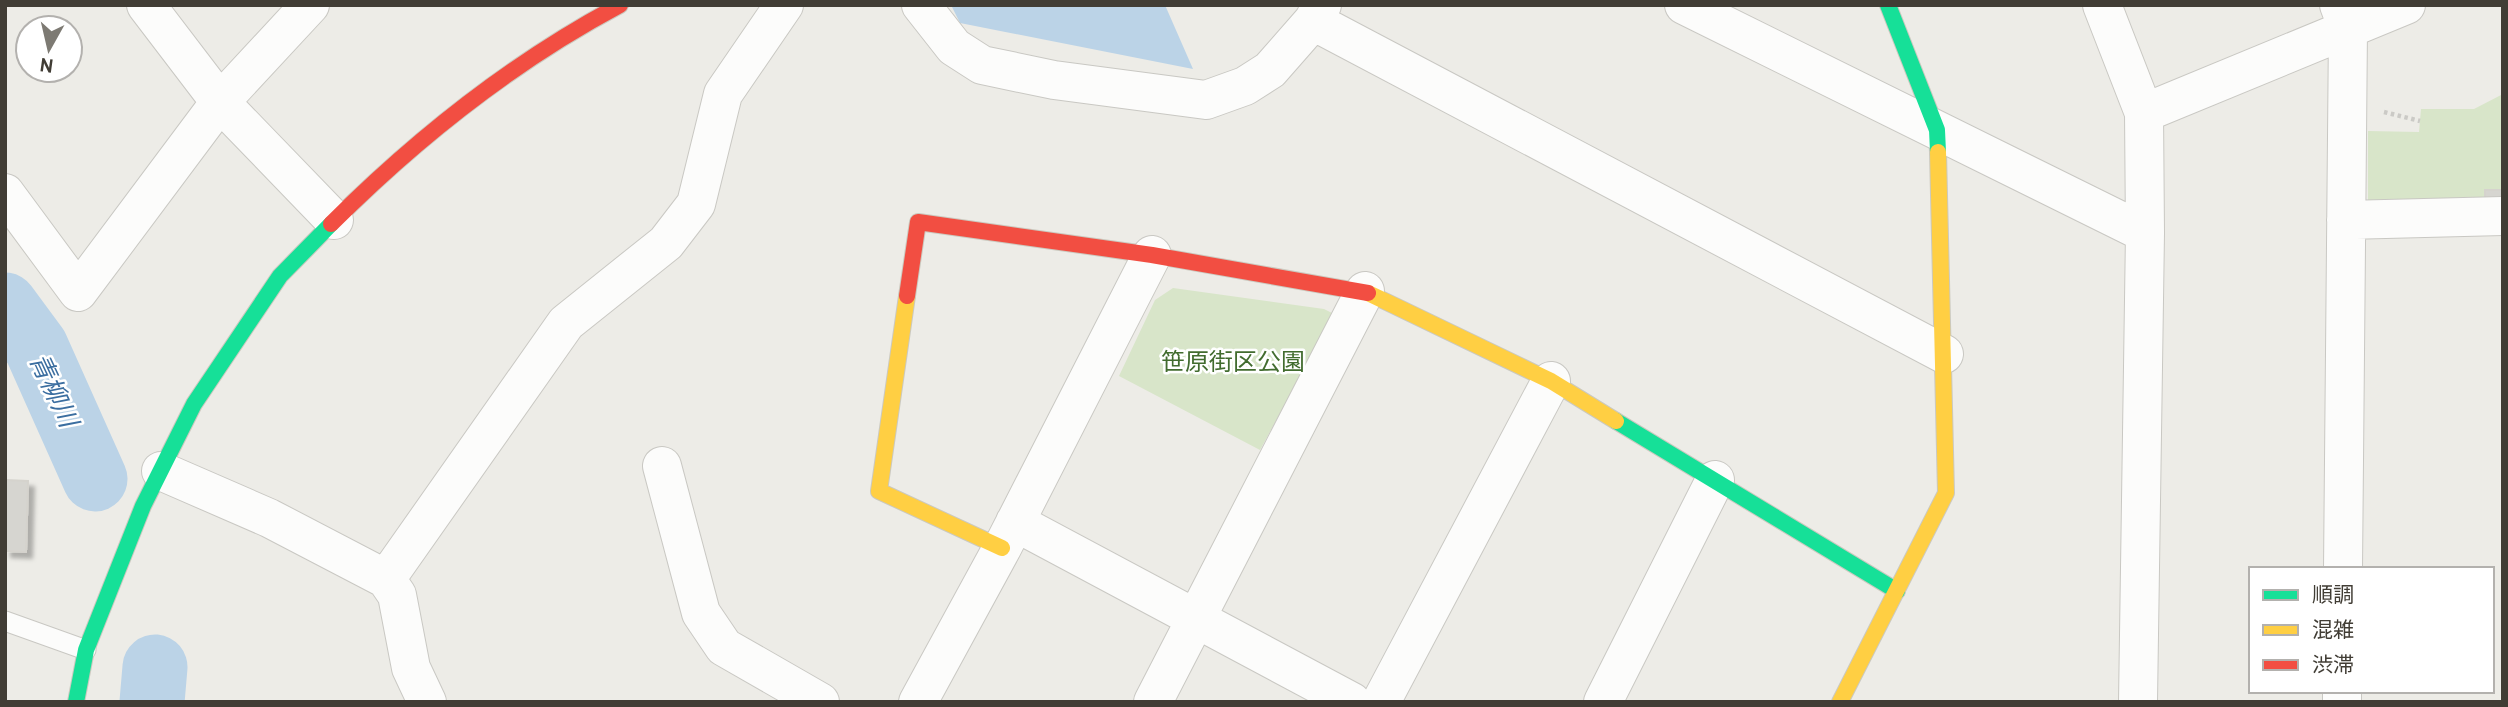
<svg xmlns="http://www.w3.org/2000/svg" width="2508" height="707" viewBox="0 0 2508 707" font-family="Overpass,'Noto Sans JP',sans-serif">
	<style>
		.green { fill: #d8e5c9 }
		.water { fill: #bbd3e7 }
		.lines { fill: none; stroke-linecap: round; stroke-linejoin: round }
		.river { stroke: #bbd3e7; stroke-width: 65 }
		.building { fill: #d6d5d0; stroke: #d5d3cd; stroke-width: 2; filter: url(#shadow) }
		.lane-casing { stroke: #c9c8c3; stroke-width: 21 }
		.street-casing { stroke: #c9c8c3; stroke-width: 40 }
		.fast-casing { stroke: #cbc9bf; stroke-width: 18 }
		.slow-casing { stroke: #cbc9bf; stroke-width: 18 }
		.jam-casing { stroke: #cbc9bf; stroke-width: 18 }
		.path { stroke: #cbcac6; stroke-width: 4.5; stroke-dasharray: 3.5 3.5; stroke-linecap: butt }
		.lane { stroke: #fcfcfb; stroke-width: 19 }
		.street { stroke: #fcfcfb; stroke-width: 38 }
		.fast { stroke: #16e098; stroke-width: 16 }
		.slow { stroke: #ffcf43; stroke-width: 16 }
		.jam { stroke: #f24e42; stroke-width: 16 }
		.labels { text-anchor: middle; stroke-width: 5; stroke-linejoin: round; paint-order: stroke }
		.park-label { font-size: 24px; fill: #426c2f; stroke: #fff }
		.water-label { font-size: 26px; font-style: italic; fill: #3b6ea0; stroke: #fff }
	</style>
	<defs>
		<filter id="shadow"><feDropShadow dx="6" dy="6" stdDeviation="2" flood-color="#0004"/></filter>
	</defs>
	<rect width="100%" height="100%" fill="#edece7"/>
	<!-- green -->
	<path class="green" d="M 2503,94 L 2503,207 L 2368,210 L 2368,131 L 2419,132 L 2421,109 L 2474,109 Z
		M 1173,288 L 1324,309 L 1334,314 L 1260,450 L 1119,376 L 1155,300 Z"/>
	<!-- water -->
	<path class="water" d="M 951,5 L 1165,5 L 1193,69 L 960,23 Z"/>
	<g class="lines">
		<!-- river -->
		<path class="river" d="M 5,305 L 36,347 L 95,479
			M 152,702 L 155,667"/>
	</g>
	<!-- building -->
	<path class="building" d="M 2485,190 L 2503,190 L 2503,202 L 2485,203 Z
		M 5,480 L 28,481 L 26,552 L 5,551 Z"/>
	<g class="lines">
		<defs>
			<path id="lane" d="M 5,621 L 86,650"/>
			<path id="street" d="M 146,5 L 220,102 L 334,220
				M 921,5 L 954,47 L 982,65 L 1054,80 L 1206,100 L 1245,86 L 1270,70 L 1313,21 L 1322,5
				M 1684,5 L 2145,233
				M 2102,5 L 2144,113 L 2145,233 L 2138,702
				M 2339,5 L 2348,29 L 2343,569
				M 1313,21 L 1944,354
				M 2144,113 L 2406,5
				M 5,193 L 78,292 L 220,102 L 310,5
				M 2346,220 L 2503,216
				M 662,466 L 701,613 L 724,647 L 820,702
				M 161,471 L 269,518 L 386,579 L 397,595 L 411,668 L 427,702
				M 1015,522 L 1352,702
				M 386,579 L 566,323 L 666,243 L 696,204 L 723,94 L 784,5
				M 918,702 L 1002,548 L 1152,255
				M 1153,702 L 1365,291
				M 1381,702 L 1551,381
				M 1603,702 L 1715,480
				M 2342,702 L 2342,691"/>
			<path id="fast" d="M 1888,5 L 1937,130 L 1938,152
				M 1616,421 L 1897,591
				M 76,702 L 86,650 L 143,506 L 194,404 L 280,276 L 331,224"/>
			<path id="slow" d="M 1368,293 L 1551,381 L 1616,421
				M 907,296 L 879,491 L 1002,548
				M 1840,702 L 1946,493 L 1938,152"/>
			<path id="jam" d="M 331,224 C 416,139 513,62 620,5
				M 907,296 L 918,222 L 1152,255 L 1368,293"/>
		</defs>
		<!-- lane casing -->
		<use href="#lane" class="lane-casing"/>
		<!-- street casing -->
		<use href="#street" class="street-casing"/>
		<!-- fast casing -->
		<use href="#fast" class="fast-casing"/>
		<!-- slow casing -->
		<use href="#slow" class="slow-casing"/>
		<!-- jam casing -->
		<use href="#jam" class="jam-casing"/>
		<!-- path -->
		<path class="path" d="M 2384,112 L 2420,121"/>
		<!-- lane -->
		<use href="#lane" class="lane"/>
		<!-- street -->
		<use href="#street" class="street"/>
		<!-- fast -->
		<use href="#fast" class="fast"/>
		<!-- slow -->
		<use href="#slow" class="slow"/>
		<!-- jam -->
		<use href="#jam" class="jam"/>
	</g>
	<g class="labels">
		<!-- park labels -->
		<g class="park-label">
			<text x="1233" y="370">笹原街区公園</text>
		</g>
		<!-- water labels -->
		<g class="water-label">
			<text transform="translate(54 390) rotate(65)" y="9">青柳川</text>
		</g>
	</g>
	<!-- border -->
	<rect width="2508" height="707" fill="none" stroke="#413d35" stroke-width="14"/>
	<!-- legend -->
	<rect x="2249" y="567" width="245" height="126" fill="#ffffff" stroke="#b3b1ae" stroke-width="2"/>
	<rect x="2263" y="590" width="35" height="10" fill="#16e098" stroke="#b3b1ae" stroke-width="2"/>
	<text x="2312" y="602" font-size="21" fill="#413d35">順調</text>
	<rect x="2263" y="625" width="35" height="10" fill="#ffcf43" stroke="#b3b1ae" stroke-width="2"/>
	<text x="2312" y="637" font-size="21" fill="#413d35">混雑</text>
	<rect x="2263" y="660" width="35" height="10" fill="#f24e42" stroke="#b3b1ae" stroke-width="2"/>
	<text x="2312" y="672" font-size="21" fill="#413d35">渋滞</text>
	<!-- north arrow -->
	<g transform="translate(49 49) rotate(188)"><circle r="33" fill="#ffffff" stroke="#b3b1ae" stroke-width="2"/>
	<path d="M0-5L12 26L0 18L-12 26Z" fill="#7d7a73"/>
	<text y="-10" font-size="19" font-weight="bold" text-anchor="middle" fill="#413d35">N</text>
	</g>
</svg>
